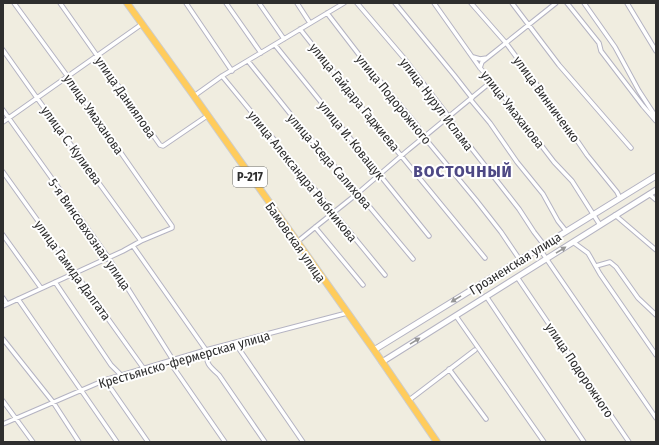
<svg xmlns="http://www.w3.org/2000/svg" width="659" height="445" viewBox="0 0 659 445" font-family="'Fira Sans Condensed',sans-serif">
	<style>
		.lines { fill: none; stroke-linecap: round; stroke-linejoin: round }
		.street-casing { stroke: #b4b3c2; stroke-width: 5.5 }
		.secondary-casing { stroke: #b4b3c2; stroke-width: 7 }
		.highway-casing { stroke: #cdcdcd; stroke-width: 8 }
		.street { stroke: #fff; stroke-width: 3.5 }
		.secondary { stroke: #fff; stroke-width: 5 }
		.highway { stroke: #ffcc5c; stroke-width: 6 }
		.oneway { fill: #969696 }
		.labels { text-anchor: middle; stroke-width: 4; stroke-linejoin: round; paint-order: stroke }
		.shield { fill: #fff; stroke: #6d6d6d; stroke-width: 1 }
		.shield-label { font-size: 12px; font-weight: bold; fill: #2e2e2e }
		.street-label { font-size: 13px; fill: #2e2e2e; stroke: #fff }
		.district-label { font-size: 17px; font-weight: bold; letter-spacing: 1px; fill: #4d4884; stroke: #fff }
	</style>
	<rect width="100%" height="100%" fill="#f0ede0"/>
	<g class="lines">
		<defs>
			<path id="street" d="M 60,3 L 160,145 L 163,146 L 207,116
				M 186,3 L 232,71
				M 226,3 L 261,53
				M 259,3 L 284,39
				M 297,3 L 310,23
				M 357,3 L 403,57 L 449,117 L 458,131 L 519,209 L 534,232 L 544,245
				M 395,3 L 454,75 L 472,98
				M 434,3 L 480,68 L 492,81 L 554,162 L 572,181 L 600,225
				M 471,3 L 506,43 L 563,120 L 587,155 L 617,192 L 620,198
				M 512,3 L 559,65 L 631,148
				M 567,3 L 599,43 L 601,51 L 643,106 L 656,121
				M 584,3 L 615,47 L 639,91 L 656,117
				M 627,3 L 656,51
				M 327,13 L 370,69 L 416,124 L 424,137 L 476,200 L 501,232 L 520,260
				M 300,29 L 366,113 L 485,258
				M 275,45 L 429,236
				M 3,50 L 37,98 L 141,241
				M 473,57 L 480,59 L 487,58
				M 248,61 L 304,131 L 355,190 L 358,193 L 413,259
				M 480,68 L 482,62 L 556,3
				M 222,76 L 385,275
				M 194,96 L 222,76 L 344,3
				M 470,99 L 490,123 L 517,162 L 543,194 L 558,221 L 566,231
				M 3,110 L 108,257 L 173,360
				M 3,122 L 142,24
				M 3,172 L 144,369
				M 649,194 L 656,200
				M 615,215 L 656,250
				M 315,227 L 363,285
				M 3,235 L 41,288
				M 297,242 L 313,229 L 358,193 L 408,150 L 492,81
				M 573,242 L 588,253 L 600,274 L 656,355
				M 133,246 L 206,350 C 206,364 209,366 219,375 L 265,442
				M 539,248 L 656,418
				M 596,266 L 610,262 L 616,267 L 638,298 L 656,315
				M 517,277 L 629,442
				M 55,282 L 111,365 L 121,375
				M 486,296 L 584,442
				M 3,298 L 7,304
				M 18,299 L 117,442
				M 3,306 L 123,251 L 141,241 L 172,228 L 172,226 L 68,77 L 14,3
				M 456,316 L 544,442
				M 3,339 L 53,402 L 79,442
				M 235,343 L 303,442
				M 169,361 L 225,442
				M 449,369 L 486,419
				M 105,380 L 148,442
				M 3,401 L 33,442
				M 408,401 L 475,350
				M 3,424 L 105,380 L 206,350 L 347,313"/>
			<path id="secondary" d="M 374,350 L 656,176
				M 382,362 L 656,190"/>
			<path id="highway" d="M 127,3 L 194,96 L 374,350 L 437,442"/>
		</defs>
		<!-- street casing -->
		<use href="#street" class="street-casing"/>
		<!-- secondary casing -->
		<use href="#secondary" class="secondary-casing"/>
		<!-- highway casing -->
		<use href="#highway" class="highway-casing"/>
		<!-- street -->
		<use href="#street" class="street"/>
		<!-- secondary -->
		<use href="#secondary" class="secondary"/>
		<!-- highway -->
		<use href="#highway" class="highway"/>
	</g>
	<!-- one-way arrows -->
	<defs><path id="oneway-solid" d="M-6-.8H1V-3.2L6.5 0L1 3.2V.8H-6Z"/></defs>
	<g class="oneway">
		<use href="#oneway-solid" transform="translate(561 250) rotate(-32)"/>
		<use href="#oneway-solid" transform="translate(456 299) rotate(148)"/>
		<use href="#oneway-solid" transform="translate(415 341) rotate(-32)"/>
	</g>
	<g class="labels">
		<!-- shield labels -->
		<rect class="shield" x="233" y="167" width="34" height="20" rx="3"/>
		<g class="shield-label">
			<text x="250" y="181">Р-217</text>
		</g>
		<!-- street labels -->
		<g class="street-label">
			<text transform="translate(126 97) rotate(55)" y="5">улица Даниялова</text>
			<text transform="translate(355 97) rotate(51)" y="5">улица Гайдара Гаджиева</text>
			<text transform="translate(394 99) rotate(51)" y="5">улица Подорожного</text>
			<text transform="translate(547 99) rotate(54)" y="5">улица Винниченко</text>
			<text transform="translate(437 104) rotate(53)" y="5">улица Нурул Ислама</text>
			<text transform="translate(513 109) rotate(52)" y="5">улица Умаханова</text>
			<text transform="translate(94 114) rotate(55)" y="5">улица Умаханова</text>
			<text transform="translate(352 140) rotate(51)" y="5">улица И. Коващук</text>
			<text transform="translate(72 145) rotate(54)" y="5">улица С. Кулиева</text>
			<text transform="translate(330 161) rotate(49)" y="5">улица Эседа Салихова</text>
			<text transform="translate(303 176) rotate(51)" y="5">улица Александра Рыбникова</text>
			<text transform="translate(90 234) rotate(55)" y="5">5-я Винсовхозная улица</text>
			<text transform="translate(296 242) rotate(55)" y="5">Бамовская улица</text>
			<text transform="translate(515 263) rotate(-32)" y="5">Грозненская улица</text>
			<text transform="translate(73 270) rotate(54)" y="5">улица Гамида Далгата</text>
			<text transform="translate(184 359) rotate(-16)" y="5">Крестьянско-фермерская улица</text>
			<text transform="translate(580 370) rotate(56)" y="5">улица Подорожного</text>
		</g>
		<!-- district labels -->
		<g class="district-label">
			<text x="463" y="177">ВОСТОЧНЫЙ</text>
		</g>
	</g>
	<!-- border -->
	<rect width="659" height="445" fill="none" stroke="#2e2e2e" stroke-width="8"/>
</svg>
